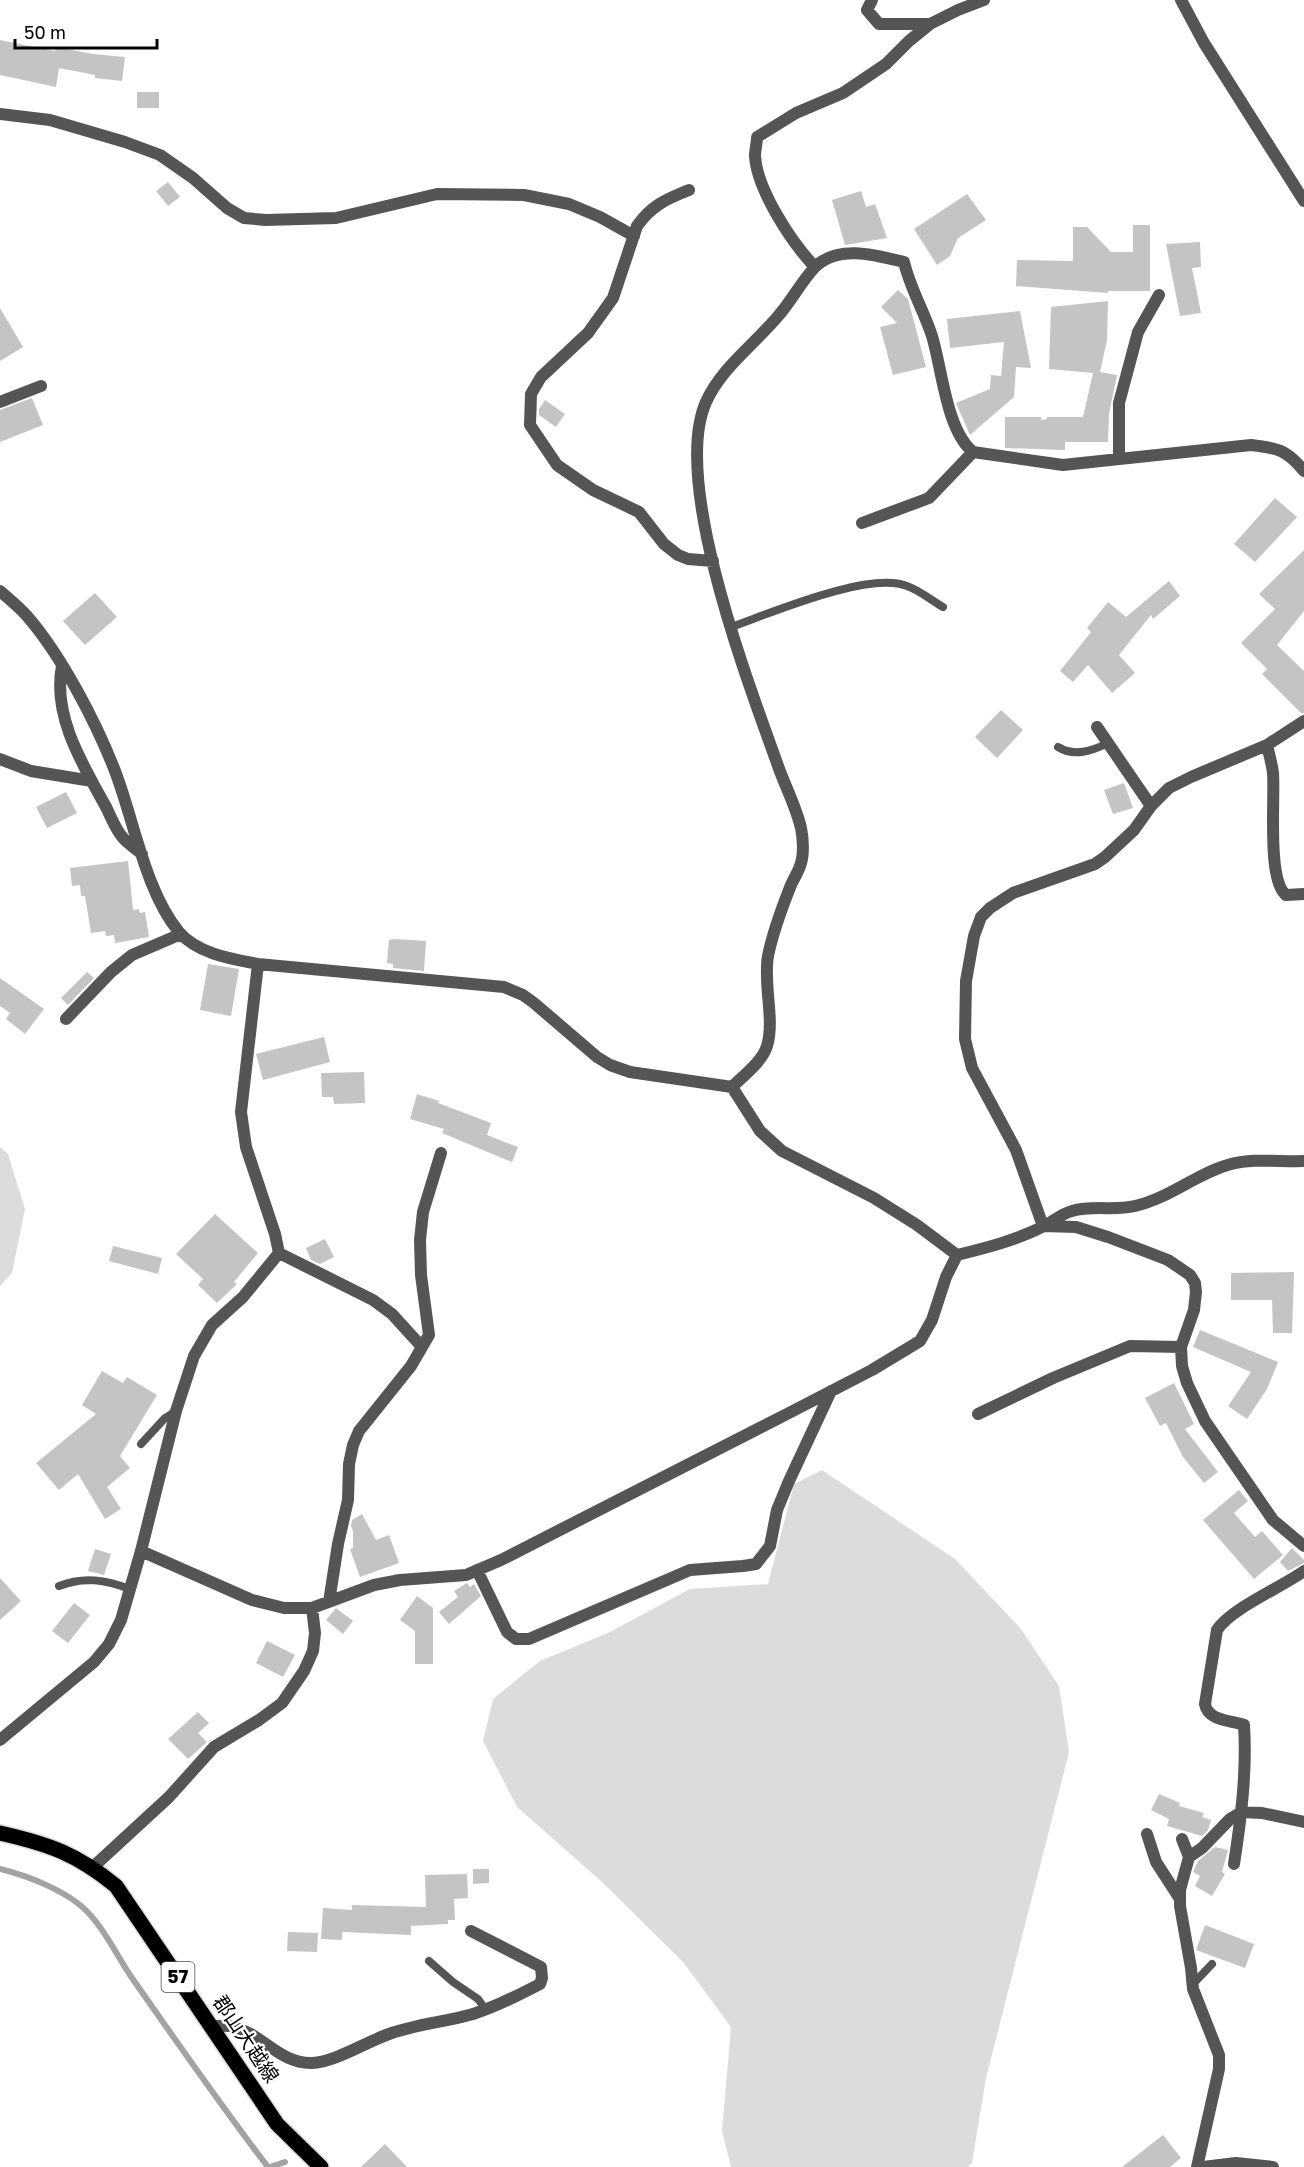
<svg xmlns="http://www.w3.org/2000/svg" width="1304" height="2167" viewBox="0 0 1304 2167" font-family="'Golos Text','Noto Sans JP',sans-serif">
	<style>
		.green { fill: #dcdcdc }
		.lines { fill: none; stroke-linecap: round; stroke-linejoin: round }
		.stream { stroke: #a3a3a3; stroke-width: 6 }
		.building { fill: #c4c4c4 }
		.primary-casing { stroke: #dbdbdb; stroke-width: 18 }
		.lane { stroke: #555; stroke-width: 8 }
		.street { stroke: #555; stroke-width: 12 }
		.primary { stroke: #000; stroke-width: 15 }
		.labels { text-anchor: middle; stroke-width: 4.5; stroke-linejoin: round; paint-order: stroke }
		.shield { fill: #fff; stroke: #4c4c4c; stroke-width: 1.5 }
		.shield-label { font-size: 18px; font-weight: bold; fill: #000 }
		.street-label { font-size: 20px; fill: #000; stroke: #fff }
	</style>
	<rect width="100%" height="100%" fill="#fff"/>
	<!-- green -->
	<path class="green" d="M 0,1147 L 8,1154 L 25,1209 L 12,1273 L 0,1286 Z
		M 822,1470 L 955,1559 L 1021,1629 L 1059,1686 L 1069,1752 L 986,2078 L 972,2163 L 968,2167 L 731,2167 L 722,2131 L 731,2027 L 683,1962 L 602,1882 L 517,1807 L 483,1741 L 493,1699 L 540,1661 L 610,1632 L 690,1589 L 768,1584 L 794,1484 Z"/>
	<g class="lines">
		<!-- stream -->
		<path class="stream" d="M 0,1869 C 29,1876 73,1893 92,1917 C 108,1935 118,1958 132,1978 C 177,2042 221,2106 268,2167
			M 270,2167 L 285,2162"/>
	</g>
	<!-- building -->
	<path class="building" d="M 0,40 L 55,51 L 56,47 L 93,54 L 125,57 L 122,81 L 95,78 L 95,75 L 59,68 L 56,87 L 0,75 Z
		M 137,92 L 159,92 L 159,108 L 137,108 Z
		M 168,182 L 180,197 L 168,206 L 156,191 Z
		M 861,191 L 866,207 L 875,204 L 887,238 L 845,245 L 832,200 Z
		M 967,194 L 986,220 L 958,238 L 950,256 L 937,265 L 914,229 Z
		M 1133,225 L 1150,225 L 1150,291 L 1108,291 L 1108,293 L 1016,286 L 1017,260 L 1073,261 L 1073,227 L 1087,227 L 1111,252 L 1133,252 Z
		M 1200,242 L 1201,267 L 1192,268 L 1201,313 L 1180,316 L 1166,244 Z
		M 898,290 L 908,299 L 926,367 L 893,375 L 880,327 L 897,323 L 881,307 Z
		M 1108,301 L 1107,340 L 1100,372 L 1117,375 L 1109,414 L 1108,442 L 1065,442 L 1065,450 L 1005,448 L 1005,417 L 1041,417 L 1041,420 L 1047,419 L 1047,417 L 1083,417 L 1093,373 L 1049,369 L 1051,307 Z
		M 0,308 L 23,347 L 0,361 Z
		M 1020,311 L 1031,368 L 1016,367 L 1014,397 L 970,435 L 956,403 L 990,389 L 991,375 L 1001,376 L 1004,342 L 950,348 L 947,319 Z
		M 32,398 L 43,425 L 0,442 L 0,410 Z
		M 545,400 L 565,414 L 556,427 L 539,415 L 539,409 Z
		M 1275,498 L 1297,517 L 1255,562 L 1234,544 Z
		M 1304,550 L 1304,611 L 1277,645 L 1304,671 L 1304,713 L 1301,713 L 1262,674 L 1267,669 L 1241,643 L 1275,609 L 1259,594 Z
		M 1169,581 L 1180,596 L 1153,619 L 1151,615 L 1119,655 L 1135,673 L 1112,693 L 1088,665 L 1073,682 L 1060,671 L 1091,632 L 1087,628 L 1108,602 L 1126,617 Z
		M 95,593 L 117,617 L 85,645 L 63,621 Z
		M 1001,710 L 1023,730 L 997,758 L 975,737 Z
		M 1124,783 L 1133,808 L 1113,814 L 1104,790 Z
		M 66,792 L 77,813 L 47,828 L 36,807 Z
		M 128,861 L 133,910 L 139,909 L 140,913 L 145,912 L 149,937 L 115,943 L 114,935 L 106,936 L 105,931 L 91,933 L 85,896 L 81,896 L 80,885 L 72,886 L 70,868 Z
		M 395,939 L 426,941 L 424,971 L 393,968 L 393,964 L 387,963 L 389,940 Z
		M 208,964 L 239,969 L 231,1016 L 200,1010 Z
		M 87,972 L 94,978 L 68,1005 L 61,998 Z
		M 0,978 L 44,1009 L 25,1034 L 6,1019 L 10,1013 L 0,1006 Z
		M 324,1037 L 330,1062 L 263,1080 L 256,1054 Z
		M 364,1072 L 365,1103 L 334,1104 L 333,1097 L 322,1097 L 321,1073 Z
		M 417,1094 L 439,1101 L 438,1103 L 491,1123 L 487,1135 L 518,1147 L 512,1162 L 442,1133 L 444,1129 L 410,1119 Z
		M 215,1214 L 258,1253 L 234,1282 L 237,1284 L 217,1303 L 198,1285 L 203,1279 L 176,1254 Z
		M 325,1239 L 334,1257 L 320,1264 L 311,1260 L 306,1248 Z
		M 113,1246 L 162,1258 L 158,1274 L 109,1261 Z
		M 1294,1272 L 1292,1333 L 1273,1333 L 1272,1300 L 1231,1300 L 1231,1273 Z
		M 1200,1330 L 1278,1362 L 1267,1389 L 1247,1419 L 1228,1406 L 1251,1372 L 1193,1347 Z
		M 102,1371 L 123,1383 L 127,1377 L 157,1395 L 120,1456 L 130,1468 L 107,1487 L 121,1509 L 105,1519 L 78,1474 L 59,1490 L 36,1463 L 96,1414 L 82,1405 Z
		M 1174,1383 L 1194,1424 L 1185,1429 L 1218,1472 L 1204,1483 L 1183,1457 L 1166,1423 L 1160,1426 L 1145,1398 Z
		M 1239,1490 L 1248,1501 L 1234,1513 L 1255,1537 L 1262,1531 L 1283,1555 L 1254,1579 L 1203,1520 Z
		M 362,1514 L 376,1540 L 389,1535 L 399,1563 L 360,1577 L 350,1549 L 353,1548 L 353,1531 L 351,1526 L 352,1520 Z
		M 1292,1548 L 1304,1560 L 1304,1563 L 1288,1571 L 1280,1562 Z
		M 95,1549 L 111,1554 L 104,1575 L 88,1571 Z
		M 0,1578 L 21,1601 L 0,1620 Z
		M 467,1583 L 470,1587 L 474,1584 L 481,1596 L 449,1624 L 439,1612 L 458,1597 L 454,1591 Z
		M 417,1596 L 433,1608 L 433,1664 L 415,1664 L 415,1631 L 400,1620 Z
		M 74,1603 L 90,1615 L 68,1643 L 52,1631 Z
		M 336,1608 L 353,1621 L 343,1634 L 326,1620 Z
		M 267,1641 L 295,1655 L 283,1677 L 256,1663 Z
		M 198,1712 L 209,1723 L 198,1733 L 207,1742 L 188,1759 L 168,1739 Z
		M 1159,1794 L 1180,1803 L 1179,1806 L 1204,1813 L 1202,1817 L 1211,1820 L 1208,1830 L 1202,1836 L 1167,1826 L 1169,1819 L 1151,1810 Z
		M 1215,1847 L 1228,1850 L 1222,1872 L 1225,1874 L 1212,1896 L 1195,1886 L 1200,1876 L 1193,1872 L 1198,1861 Z
		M 473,1869 L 489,1869 L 489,1883 L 473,1884 Z
		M 467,1874 L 468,1898 L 454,1899 L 455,1920 L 448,1920 L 448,1924 L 411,1926 L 411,1935 L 342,1932 L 342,1940 L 321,1939 L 323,1908 L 352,1910 L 352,1905 L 426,1907 L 425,1875 Z
		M 1205,1925 L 1254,1944 L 1245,1968 L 1196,1950 Z
		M 288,1932 L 318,1933 L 317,1952 L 287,1951 Z
		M 1163,2135 L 1181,2158 L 1170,2167 L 1122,2167 Z
		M 385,2144 L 407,2167 L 361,2167 Z"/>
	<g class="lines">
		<defs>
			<path id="primary" d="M 0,1833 C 49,1844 77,1854 116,1886 L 277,2124 L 321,2167"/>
		</defs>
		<!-- primary casing -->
		<use href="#primary" class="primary-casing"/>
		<!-- lane -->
		<path class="lane" d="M 731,627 C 771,613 868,571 907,586 C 919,590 931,600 943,607
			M 1058,747 C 1074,757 1092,751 1108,743
			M 141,1444 L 165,1418 L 176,1411
			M 59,1586 C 84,1576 106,1580 130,1589
			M 429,1961 L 453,1982 L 478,1999 L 486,2010
			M 1193,1984 L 1212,1964"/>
		<!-- street -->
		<path class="street" d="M 872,0 L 867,10 L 879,24 L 930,24
			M 1181,0 L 1204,43 L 1304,201
			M 0,114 L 50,120 L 125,142 L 160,155 L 193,178 L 227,208 L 244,218 L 266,220 L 336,218 L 437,194 L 524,195 L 569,204 L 600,217 L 634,236
			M 689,190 C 666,199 651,206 637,226 L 613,298 L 588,333 L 541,377 L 531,394 L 530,425 L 557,465 L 593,490 L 639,512 L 664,544 L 678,555 L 688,559 L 713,561
			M 815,267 C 792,243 757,190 755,156 C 755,150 757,143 757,137 L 796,113 L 843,93 L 886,64 L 909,41 L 930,24 L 958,10 L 984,0
			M 0,402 L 41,386
			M 1119,458 L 1119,403 L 1138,332 L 1159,295
			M 862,523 L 929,498 L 973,452
			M 0,591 C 9,599 19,607 27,616 C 61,655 96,722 115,771 C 134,820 145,891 179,932 C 198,954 232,959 258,964 L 504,987 L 523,995 L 534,1003 L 597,1057 L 610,1065 L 630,1072 L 732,1087 L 760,1131 L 782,1151 L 874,1198 L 917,1225 L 957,1255 C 986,1248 1017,1240 1044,1226 C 1054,1221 1061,1214 1072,1211 C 1092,1205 1115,1211 1135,1206 C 1170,1198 1197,1173 1231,1164 C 1253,1158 1281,1162 1304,1161
			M 62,666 C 52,716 83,765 106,807 C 111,817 116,831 124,839 C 130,845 136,849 142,854
			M 1097,727 L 1151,806
			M 1267,745 C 1269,754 1272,764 1273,773 C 1275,799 1267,880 1286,895 L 1304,894
			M 0,759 L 31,771 L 92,781
			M 66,1019 L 111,972 L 132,955 L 181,934
			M 732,1087 C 744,1075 762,1062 767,1046 C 775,1020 763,984 768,956 C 772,936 783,905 791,885 C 794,878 799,871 801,863 C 804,854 803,837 801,828 C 796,806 784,784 777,763 C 748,682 671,481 706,402 C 721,368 755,344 779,315 C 792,300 801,282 815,267 C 838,244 876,255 904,262 C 910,288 924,311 932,336 C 942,368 946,430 973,452 L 1063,465 L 1251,445 C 1278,448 1287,450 1304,471
			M 1043,1226 L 1016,1150 L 972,1068 L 965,1039 L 966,981 L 974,936 L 981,917 L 990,908 L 1013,893 L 1095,864 L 1105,857 L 1134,830 L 1151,806 L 1169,788 L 1191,777 L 1267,745 L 1304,721
			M 1043,1226 L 1076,1227 L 1108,1237 L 1168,1260 L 1190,1275 L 1195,1283 L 1196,1292 L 1194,1310 L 1181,1347 L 1182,1366 L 1187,1383 L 1205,1421 L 1273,1520 L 1304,1546
			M 279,1253 L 373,1300 L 392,1314 L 422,1347
			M 978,1414 L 1053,1378 L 1130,1346 L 1181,1347
			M 141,1551 L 252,1600 L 284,1608 L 312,1608 L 374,1585 L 400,1580 L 466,1575 L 501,1560 L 787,1414 L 872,1370 L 920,1341 L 932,1320 L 946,1277 L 957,1255
			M 477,1570 L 507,1632 L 516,1639 L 529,1639 L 690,1570 L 743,1566 L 756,1564 L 770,1546 L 777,1510 L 789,1481 L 831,1391
			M 329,1602 L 338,1544 L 348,1500 L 349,1464 L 353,1445 L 359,1431 L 411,1366 L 429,1335 L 421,1275 L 420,1240 L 423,1212 L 441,1153
			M 0,1740 L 94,1662 L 109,1644 L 121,1620 L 141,1551 L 176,1411 L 194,1356 L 212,1325 L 243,1297 L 279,1253 L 275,1234 L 246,1147 L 241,1112 L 258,964
			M 1147,1834 L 1156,1862 L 1180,1899
			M 1182,1839 L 1189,1857 L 1180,1890 L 1180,1906 L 1191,1968 L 1193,1989 L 1219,2055 L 1219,2069 L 1197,2167
			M 1189,1857 L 1202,1848 L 1230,1819 L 1242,1812 L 1262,1813 L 1304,1822
			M 1234,1864 C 1241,1819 1247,1771 1244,1725 C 1230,1720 1208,1721 1205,1704 L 1217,1630 C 1230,1609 1282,1587 1304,1571
			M 93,1867 L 169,1797 L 214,1747 L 259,1720 L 282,1703 L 304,1671 L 313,1651 L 315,1633 L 312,1608
			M 211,2026 C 218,2026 227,2025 234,2027 C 262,2034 280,2064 312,2063 C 335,2062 366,2042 389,2034 C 416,2024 446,2022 473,2014 C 496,2007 519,1995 540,1984 L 542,1978 L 541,1967 L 471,1931
			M 1203,2167 L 1236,2163 L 1273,2167"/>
		<!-- primary -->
		<use href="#primary" class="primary"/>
	</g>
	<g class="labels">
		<!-- shield labels -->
		<rect class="shield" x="161.5" y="1962" width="33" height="30" rx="4.5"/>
		<g class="shield-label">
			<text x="178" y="1983">57</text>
		</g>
		<!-- street labels -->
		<g class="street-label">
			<text transform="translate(246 2039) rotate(56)" y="7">郡山大越線</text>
		</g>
	</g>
	<!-- scale -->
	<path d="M15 39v9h142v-9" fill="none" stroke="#000000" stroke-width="3"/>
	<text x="24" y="39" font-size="18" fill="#000000" stroke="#ffffff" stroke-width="4.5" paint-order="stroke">50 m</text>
</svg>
